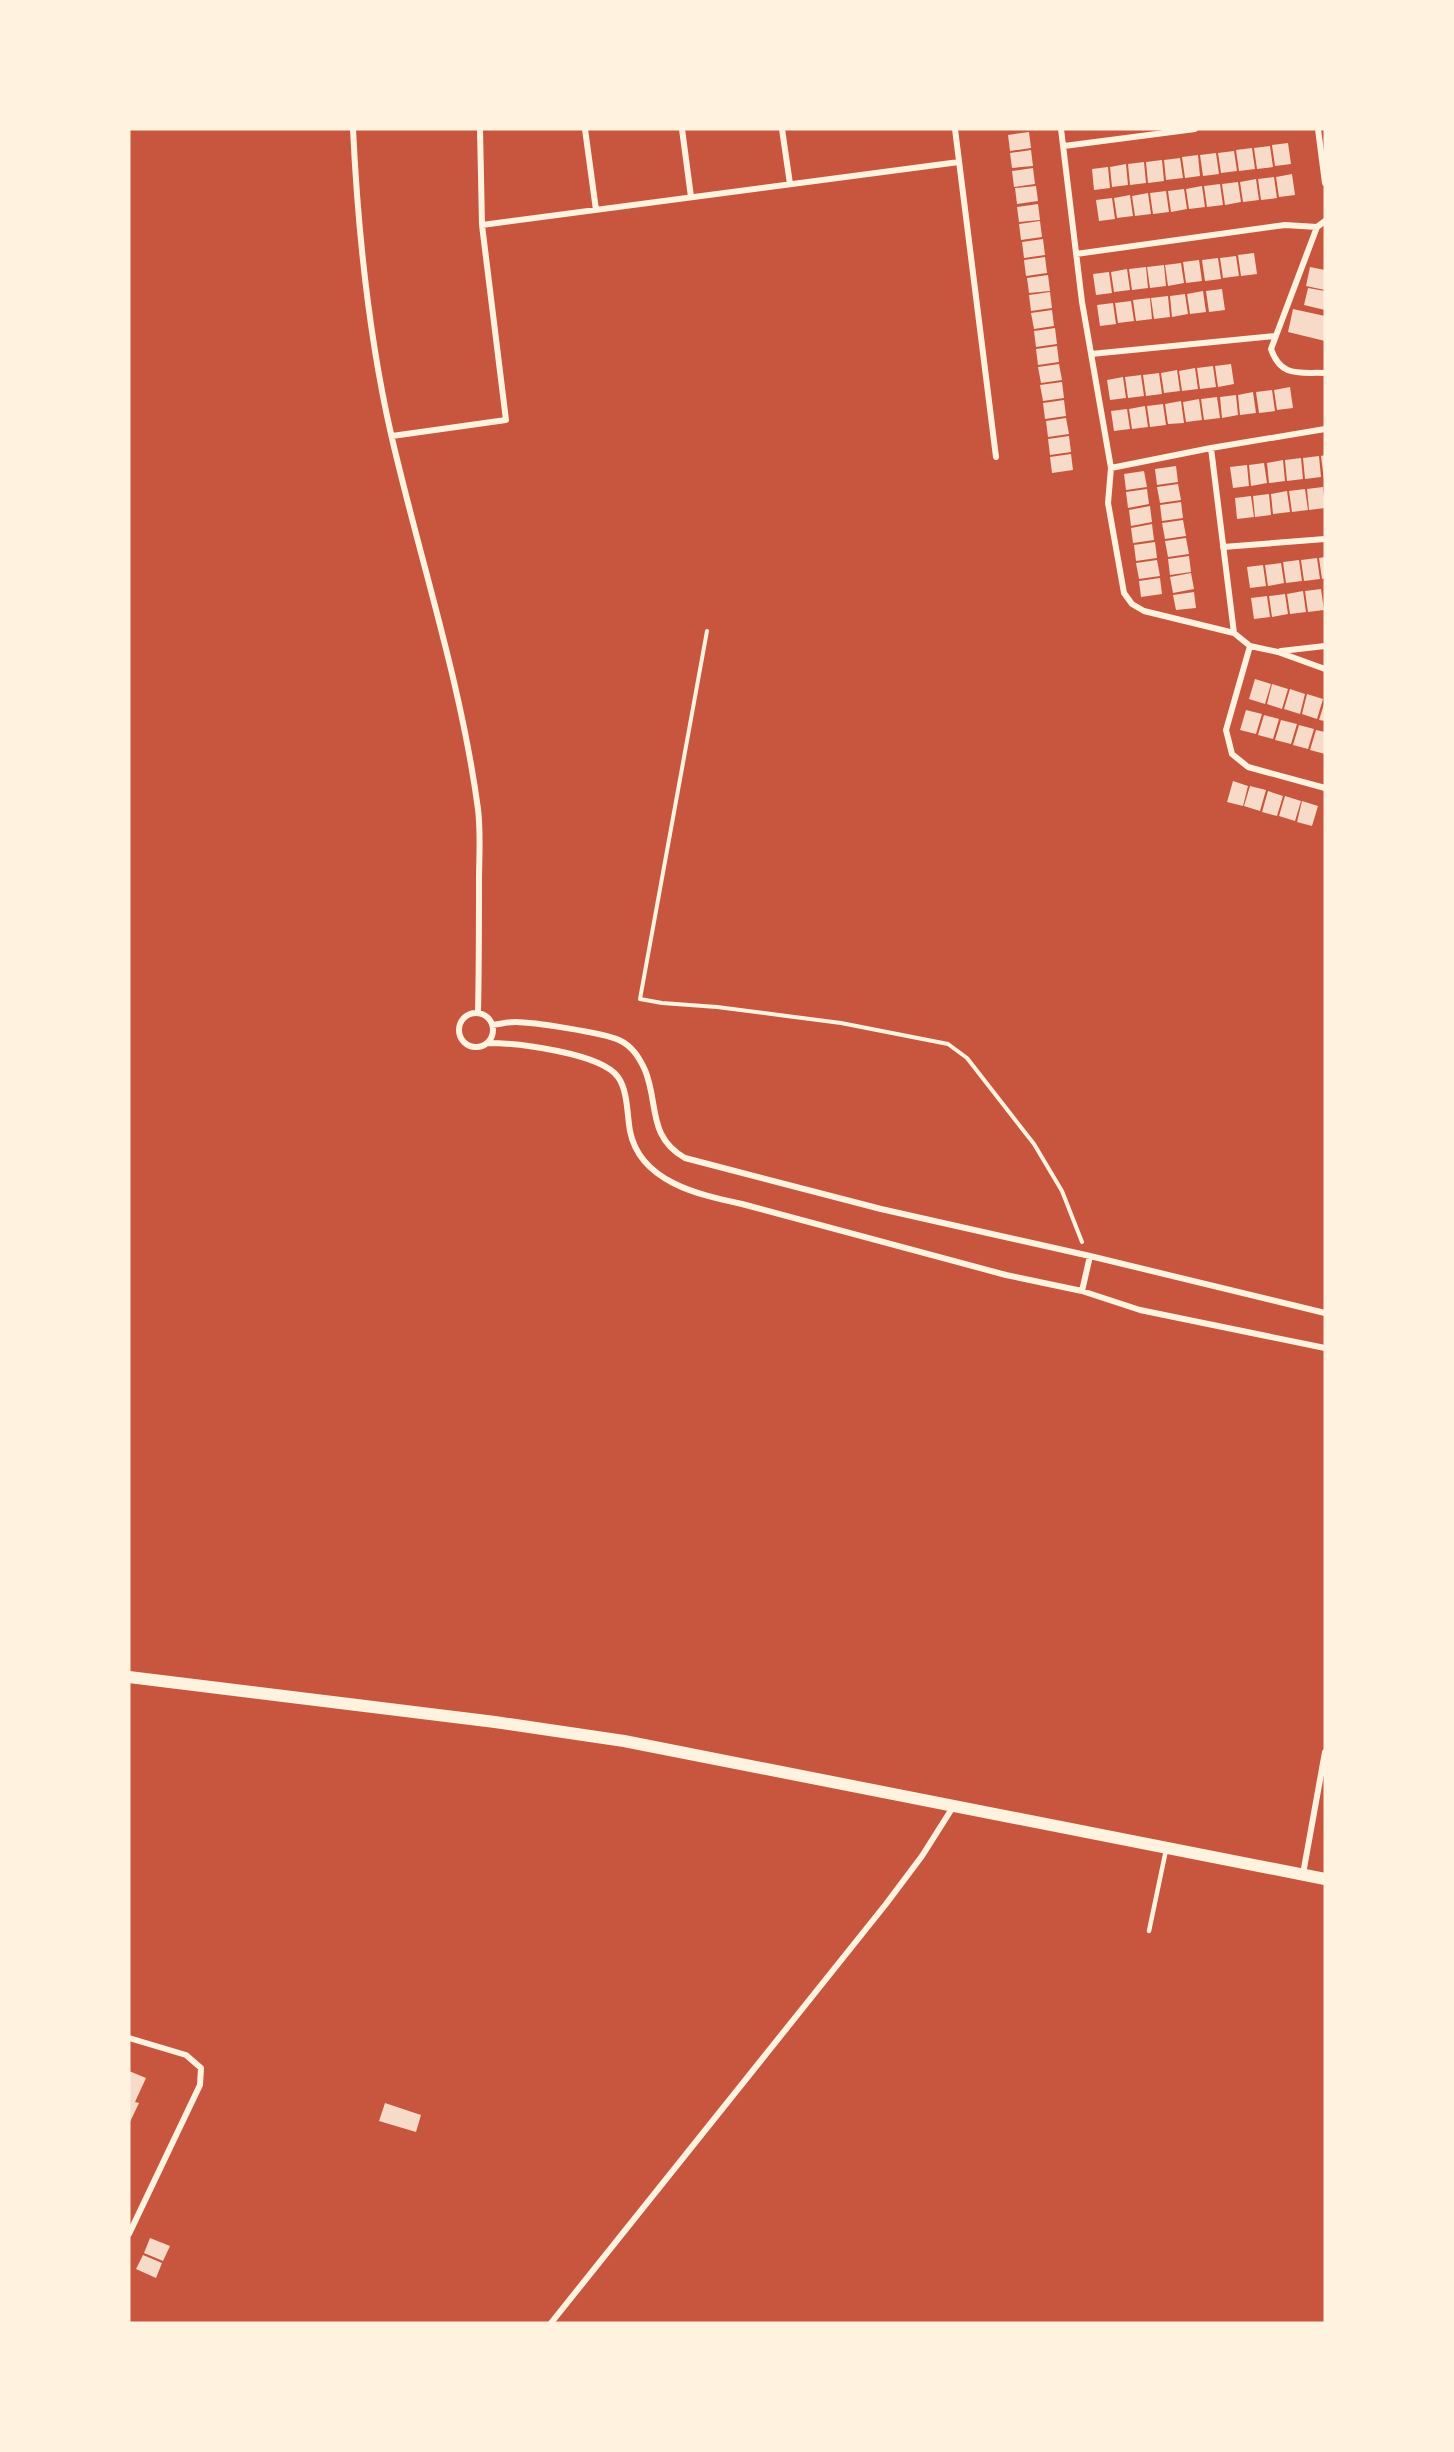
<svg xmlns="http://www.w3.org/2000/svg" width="1454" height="2452" viewBox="0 0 1454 2452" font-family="'Fira Sans Condensed',sans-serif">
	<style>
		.building { fill: #f7dbc8 }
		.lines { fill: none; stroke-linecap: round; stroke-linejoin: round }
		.path { stroke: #fff3e0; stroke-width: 4 }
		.service { stroke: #fff3e0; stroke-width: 4.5 }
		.minor { stroke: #fff3e0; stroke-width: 6 }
		.secondary { stroke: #fff3e0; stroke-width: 12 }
	</style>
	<rect width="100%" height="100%" fill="#c8553d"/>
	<!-- building -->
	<path class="building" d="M 1029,132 L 1031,148 L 1010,151 L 1008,135 Z
		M 1288,143 L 1291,164 L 1275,166 L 1272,145 Z
		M 1270,146 L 1273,167 L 1257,169 L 1254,148 Z
		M 1252,148 L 1255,169 L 1239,171 L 1236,150 Z
		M 1031,150 L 1033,166 L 1012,168 L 1010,153 Z
		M 1234,151 L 1237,171 L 1221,173 L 1218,153 Z
		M 1216,153 L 1219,174 L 1203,176 L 1200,155 Z
		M 1198,155 L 1200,176 L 1185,178 L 1182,157 Z
		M 1180,158 L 1183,178 L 1166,180 L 1164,160 Z
		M 1162,160 L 1164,181 L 1148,183 L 1146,162 Z
		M 1144,162 L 1146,183 L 1130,185 L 1128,164 Z
		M 1126,164 L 1128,185 L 1112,187 L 1110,167 Z
		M 1108,167 L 1110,188 L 1094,190 L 1092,169 Z
		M 1033,168 L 1035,184 L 1014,187 L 1012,171 Z
		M 1292,174 L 1295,195 L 1279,197 L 1276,177 Z
		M 1274,177 L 1277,198 L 1261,200 L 1258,179 Z
		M 1256,179 L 1259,200 L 1243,202 L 1240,182 Z
		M 1238,182 L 1241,202 L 1225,205 L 1222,184 Z
		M 1220,184 L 1223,205 L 1207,207 L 1204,186 Z
		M 1036,186 L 1038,201 L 1017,204 L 1015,188 Z
		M 1202,186 L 1205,207 L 1189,209 L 1186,189 Z
		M 1184,189 L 1187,209 L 1171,212 L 1168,191 Z
		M 1166,191 L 1169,212 L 1153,214 L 1150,193 Z
		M 1148,193 L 1151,214 L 1135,216 L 1132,196 Z
		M 1130,195 L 1133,216 L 1117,218 L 1114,198 Z
		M 1112,198 L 1115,219 L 1099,221 L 1096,200 Z
		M 1038,204 L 1040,220 L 1019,222 L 1017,207 Z
		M 1040,221 L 1042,237 L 1021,240 L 1019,224 Z
		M 1043,239 L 1045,255 L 1024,258 L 1022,242 Z
		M 1254,253 L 1257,274 L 1241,276 L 1238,255 Z
		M 1236,256 L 1239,276 L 1223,278 L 1220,258 Z
		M 1045,257 L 1047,273 L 1026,276 L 1024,260 Z
		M 1218,258 L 1221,279 L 1205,281 L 1202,260 Z
		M 1199,260 L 1202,281 L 1186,283 L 1183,262 Z
		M 1181,263 L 1184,283 L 1168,286 L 1165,265 Z
		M 1164,265 L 1166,286 L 1150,288 L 1147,267 Z
		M 1146,267 L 1148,288 L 1132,290 L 1129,269 Z
		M 1310,267 L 1325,270 L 1325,290 L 1306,286 Z
		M 1127,269 L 1130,290 L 1114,292 L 1111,272 Z
		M 1109,272 L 1112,293 L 1096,295 L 1093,274 Z
		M 1048,275 L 1050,291 L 1029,293 L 1027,278 Z
		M 1308,288 L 1325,291 L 1325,310 L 1304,305 Z
		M 1222,289 L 1225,310 L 1209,312 L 1206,291 Z
		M 1203,291 L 1206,312 L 1190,314 L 1187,294 Z
		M 1050,292 L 1052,308 L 1031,311 L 1029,295 Z
		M 1185,294 L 1188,314 L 1172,317 L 1170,296 Z
		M 1168,296 L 1170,317 L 1154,319 L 1151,298 Z
		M 1150,298 L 1152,319 L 1136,321 L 1133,300 Z
		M 1131,301 L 1134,321 L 1118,323 L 1115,303 Z
		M 1113,303 L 1116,324 L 1100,326 L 1097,305 Z
		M 1293,309 L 1325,316 L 1325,341 L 1288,332 Z
		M 1052,310 L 1054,326 L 1034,329 L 1031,313 Z
		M 1055,328 L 1057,344 L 1036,347 L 1034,331 Z
		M 1057,346 L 1059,362 L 1038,365 L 1036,349 Z
		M 1059,364 L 1062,380 L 1041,383 L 1038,367 Z
		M 1231,364 L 1234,384 L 1218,387 L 1215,366 Z
		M 1213,366 L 1216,387 L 1200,389 L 1197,368 Z
		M 1195,368 L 1198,389 L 1182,391 L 1179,371 Z
		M 1177,370 L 1180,391 L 1164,393 L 1161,373 Z
		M 1159,373 L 1162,394 L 1146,396 L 1143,375 Z
		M 1141,375 L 1144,396 L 1128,398 L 1125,377 Z
		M 1123,377 L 1126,398 L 1110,400 L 1107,380 Z
		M 1062,382 L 1064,398 L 1043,401 L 1040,385 Z
		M 1290,387 L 1293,408 L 1277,410 L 1274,390 Z
		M 1272,390 L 1275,411 L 1259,413 L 1256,392 Z
		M 1253,392 L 1256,413 L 1240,415 L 1238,395 Z
		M 1236,395 L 1238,415 L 1222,418 L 1220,397 Z
		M 1217,397 L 1220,418 L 1204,420 L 1201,399 Z
		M 1199,399 L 1202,420 L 1186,422 L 1183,402 Z
		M 1064,400 L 1066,416 L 1045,419 L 1043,403 Z
		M 1181,401 L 1184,423 L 1168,424 L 1165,404 Z
		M 1163,404 L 1166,425 L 1150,427 L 1147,406 Z
		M 1145,406 L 1148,427 L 1132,429 L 1129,409 Z
		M 1127,409 L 1130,429 L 1114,431 L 1111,411 Z
		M 1066,418 L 1069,434 L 1048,437 L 1046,421 Z
		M 1069,436 L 1071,452 L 1050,455 L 1048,439 Z
		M 1071,454 L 1073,470 L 1052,473 L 1050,457 Z
		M 1325,455 L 1325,480 L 1324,480 L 1321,456 Z
		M 1319,456 L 1321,477 L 1305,479 L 1303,458 Z
		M 1301,458 L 1303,479 L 1287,481 L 1285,460 Z
		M 1283,460 L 1285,481 L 1269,483 L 1267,463 Z
		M 1264,463 L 1267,483 L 1251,486 L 1249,465 Z
		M 1247,465 L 1249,486 L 1233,488 L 1230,467 Z
		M 1176,466 L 1178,482 L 1157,485 L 1155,469 Z
		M 1144,471 L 1147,487 L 1126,490 L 1124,474 Z
		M 1178,484 L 1181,500 L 1160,503 L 1157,487 Z
		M 1323,487 L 1325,508 L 1309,510 L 1307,489 Z
		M 1147,489 L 1149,504 L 1128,508 L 1126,492 Z
		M 1305,489 L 1308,510 L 1292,512 L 1289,491 Z
		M 1287,491 L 1290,512 L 1273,514 L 1271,494 Z
		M 1269,494 L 1271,515 L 1255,517 L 1253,496 Z
		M 1251,496 L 1254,517 L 1237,519 L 1235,498 Z
		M 1181,502 L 1183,518 L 1162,521 L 1160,505 Z
		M 1150,506 L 1152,522 L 1131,526 L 1129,510 Z
		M 1183,520 L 1186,536 L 1165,539 L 1162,523 Z
		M 1152,524 L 1154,540 L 1133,543 L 1131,528 Z
		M 1186,538 L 1189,554 L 1168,557 L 1165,541 Z
		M 1155,542 L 1157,558 L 1136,561 L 1134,545 Z
		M 1189,556 L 1191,572 L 1170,575 L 1168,559 Z
		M 1325,557 L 1325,578 L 1322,579 L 1319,558 Z
		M 1317,558 L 1320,579 L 1304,581 L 1301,560 Z
		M 1157,560 L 1160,576 L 1139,579 L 1136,563 Z
		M 1299,560 L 1302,581 L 1286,583 L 1283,562 Z
		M 1281,563 L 1284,583 L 1268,586 L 1265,565 Z
		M 1263,565 L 1266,586 L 1250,588 L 1247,567 Z
		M 1191,573 L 1194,589 L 1173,593 L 1170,577 Z
		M 1160,578 L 1162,594 L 1141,597 L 1139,581 Z
		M 1321,589 L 1324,610 L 1308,612 L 1305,591 Z
		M 1303,591 L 1306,612 L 1290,614 L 1287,594 Z
		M 1194,592 L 1196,608 L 1176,610 L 1173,595 Z
		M 1285,594 L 1288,614 L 1272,617 L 1269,596 Z
		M 1267,596 L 1270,617 L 1254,619 L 1251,598 Z
		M 1255,679 L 1271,684 L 1265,704 L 1249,699 Z
		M 1272,684 L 1288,689 L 1282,709 L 1267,704 Z
		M 1290,689 L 1305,694 L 1300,714 L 1284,709 Z
		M 1307,694 L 1323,699 L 1317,719 L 1302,714 Z
		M 1325,701 L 1325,721 L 1319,720 Z
		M 1246,710 L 1262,714 L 1256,734 L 1240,730 Z
		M 1264,715 L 1279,719 L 1273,739 L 1258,735 Z
		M 1281,720 L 1297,724 L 1291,744 L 1275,740 Z
		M 1299,725 L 1314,729 L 1308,749 L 1293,745 Z
		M 1316,730 L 1325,732 L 1325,754 L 1310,750 Z
		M 1233,781 L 1248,786 L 1243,806 L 1227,802 Z
		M 1250,786 L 1266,790 L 1260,811 L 1244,806 Z
		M 1268,791 L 1283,796 L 1277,816 L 1262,812 Z
		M 1285,796 L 1301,801 L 1295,821 L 1279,816 Z
		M 1302,801 L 1318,806 L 1312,826 L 1297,822 Z
		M 129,2071 L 146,2078 L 135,2102 L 139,2103 L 129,2124 Z
		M 385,2103 L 421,2115 L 416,2132 L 379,2121 Z
		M 150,2238 L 170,2246 L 163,2261 L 144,2253 Z
		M 143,2255 L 162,2263 L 156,2278 L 136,2269 Z"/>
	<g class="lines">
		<!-- path -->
		<path class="path" d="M 707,631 L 640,999 L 662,1003 L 717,1007 L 841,1023 L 948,1044 L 967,1058 L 1034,1144 L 1062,1191 L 1082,1242"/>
		<!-- service -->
		<path class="service" d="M 1149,1931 L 1166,1850"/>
		<!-- minor -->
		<path class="minor" d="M 353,129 C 358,232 368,333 391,434 C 420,560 461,682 478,809 C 481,833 479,858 479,882 C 479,926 479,969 478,1013
			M 585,129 L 596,210
			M 682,129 L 691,197
			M 782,129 L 790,184
			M 955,129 L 996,457
			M 1061,129 L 1082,302 L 1111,468 L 1108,503 L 1124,593 L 1132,604 L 1144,611 L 1234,633 L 1250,646 L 1278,652 L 1325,669
			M 1318,129 L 1325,183
			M 1064,146 L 1195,129
			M 1325,221 L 1317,227 L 1271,349 C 1281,378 1299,372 1325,373
			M 482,225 L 959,162
			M 1076,254 L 1285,225 L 1317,227
			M 1091,354 L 1275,336
			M 392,436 L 506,420 L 482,225 L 480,129
			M 1211,448 L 1234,633
			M 1111,468 L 1211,448 L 1325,429
			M 1223,547 L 1325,539
			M 1250,646 L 1226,730 L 1232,754 L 1248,767 L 1325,788
			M 1281,651 L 1325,646
			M459 1030a17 17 0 1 1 34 0a17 17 0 1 1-34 0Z
			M 492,1025 C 500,1024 508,1022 515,1022 C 533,1022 604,1033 619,1040 C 632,1046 639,1057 645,1070 C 659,1104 647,1136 685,1158 L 881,1209 L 1090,1256 L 1325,1313
			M 488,1043 C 517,1043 601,1053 618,1077 C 628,1091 627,1115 630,1131 C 640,1182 699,1195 742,1204 L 1006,1275 L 1082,1291 L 1140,1310 L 1325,1348
			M 1082,1291 L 1090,1256
			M 1303,1874 L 1325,1752
			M 129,2038 L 186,2055 L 201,2068 L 200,2085 L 129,2234
			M 551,2323 L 886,1904 L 922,1856 L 953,1807"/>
		<!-- secondary -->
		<path class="secondary" d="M 129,1677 L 495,1722 L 624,1741 L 1325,1879"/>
	</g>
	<!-- border -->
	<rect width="1454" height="2452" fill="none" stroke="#fff3e0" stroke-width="261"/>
</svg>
